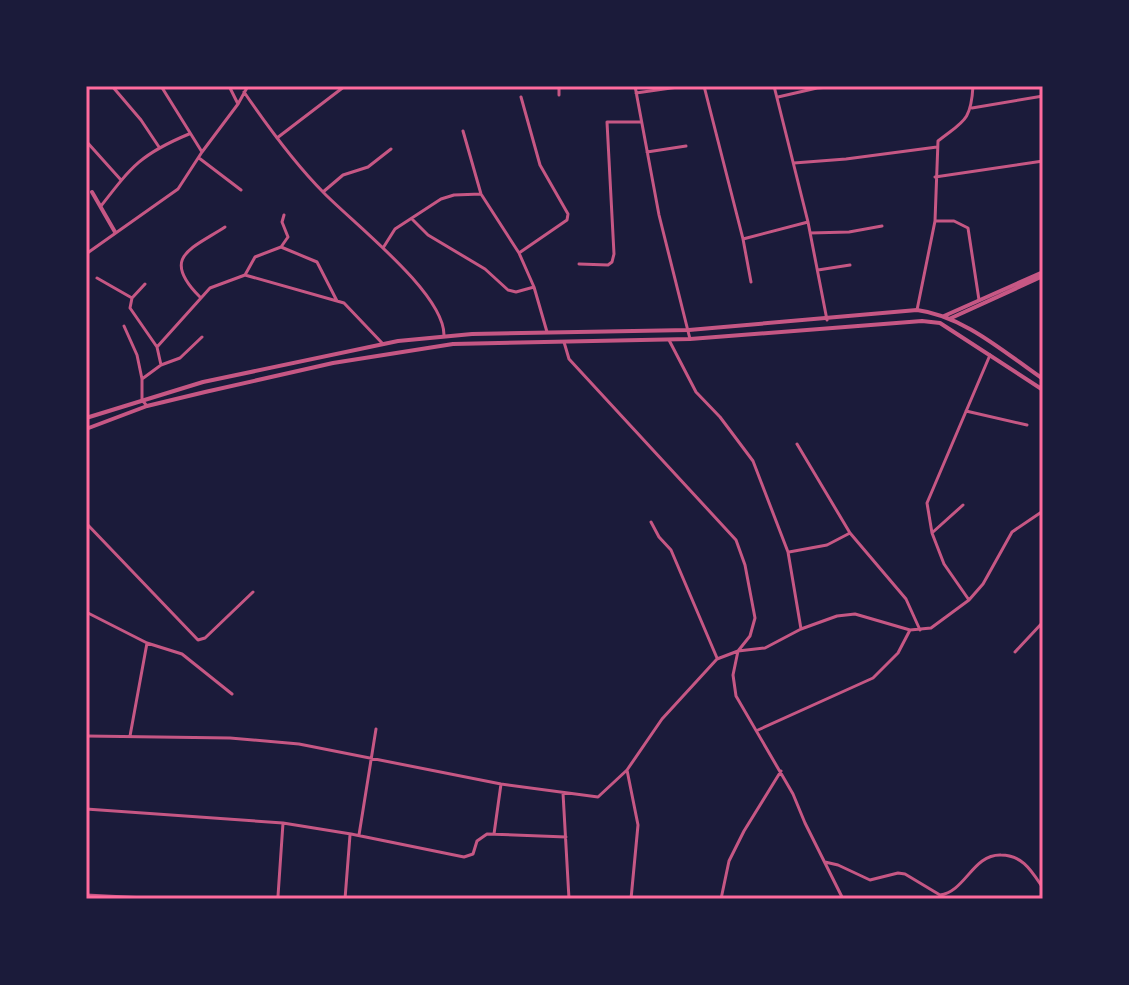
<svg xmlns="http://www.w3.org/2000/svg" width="1129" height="985" viewBox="0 0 1129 985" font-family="Mulish,sans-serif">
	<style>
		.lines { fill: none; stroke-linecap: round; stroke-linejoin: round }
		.minor { stroke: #c65784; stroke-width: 3 }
		.tertiary { stroke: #c65784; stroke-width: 4 }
		.neatline { fill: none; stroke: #ff6b9d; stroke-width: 3 }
	</style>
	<rect width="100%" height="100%" fill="#1b1b3a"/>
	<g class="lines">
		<!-- minor -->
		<path class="minor" d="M 112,86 L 141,120 L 159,147
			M 161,86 L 202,152
			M 229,86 L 238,104
			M 559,86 L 559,95
			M 635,86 L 659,215 L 690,339
			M 704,86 L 743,239 L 751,282
			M 774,86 L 808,222 L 827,320
			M 864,86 L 895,86
			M 244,92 C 268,127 294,163 324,193 C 353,223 444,293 444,335
			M 636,93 L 685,86
			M 778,97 L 817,88 L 841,86
			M 972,108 L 1043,96
			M 463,131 L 481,194 L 519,253 L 534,287 L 547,332
			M 277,138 L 345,86
			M 86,141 L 121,180
			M 647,152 L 686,146
			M 199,158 L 241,190
			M 794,163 L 846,159 L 937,147
			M 935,177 L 1043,161
			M 323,192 L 343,175 L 368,167 L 391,149
			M 101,206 C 132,166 141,154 189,134
			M 412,219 L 428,235 L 485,269 L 508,290 L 516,292 L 534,287
			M 935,221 L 954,221 L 968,228 L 979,300
			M 810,233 L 849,232 L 882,226
			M 743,239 L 808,222
			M 281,247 L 288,237 L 282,222 L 284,215
			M 383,248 L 395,229 L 441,199 L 454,195 L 481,194
			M 519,253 L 567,220 L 568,214 L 540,165 L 521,97
			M 86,254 L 178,189 L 202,152 L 238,104 L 248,86
			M 579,264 L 608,265 L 612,262 L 614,254 L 607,122 L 641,122
			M 818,270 L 850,265
			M 245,275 L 255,257 L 281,247 L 317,262 L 337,301
			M 97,278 L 132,298
			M 145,284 L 132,298 L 130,308 L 157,347 L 161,365 L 142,379 L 142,400 L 147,406
			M 200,297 C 160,257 191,249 225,227
			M 917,310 L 935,221 L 938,141 C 963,121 971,122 973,86
			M 124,326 L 137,355 L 142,379
			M 669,340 L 696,392 L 720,417 L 753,461 L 788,552 L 801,629
			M 564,342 L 569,359 L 736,540 L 745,565 L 755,618 L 750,636 L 738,651 L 733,675 L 736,696 L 793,794 L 805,823 L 843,899
			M 157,347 L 210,288 L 245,275 L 344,303 L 383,344
			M 161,365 L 180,358 L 202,337
			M 966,411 L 1027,425
			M 797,444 L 850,533 L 906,599 L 920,630
			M 651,522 L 659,537 L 671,550 L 717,658
			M 86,523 L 198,640 L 205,638 L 253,592
			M 933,532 L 963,505
			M 789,552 L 827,545 L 850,533
			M 969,600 L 944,564 L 932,533 L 927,503 L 990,355
			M 86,612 L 147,643 L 182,654 L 232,694
			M 1015,652 L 1043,622
			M 758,730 L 873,678 L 898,653 L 910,630
			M 86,736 L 230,738 L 299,744 L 501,784 L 598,797 L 627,770 L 662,719 L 717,659 L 738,651 L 765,648 L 801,629 L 837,616 L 855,614 L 910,630 L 931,628 L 969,600 L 983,584 L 1012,532 L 1043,511
			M 130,736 L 147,643
			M 627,770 L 638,825 L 631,899
			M 563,793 L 569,899
			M 86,809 L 283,823 L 351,834 L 464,857 L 473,854 L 477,841 L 487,834 L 566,837
			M 494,834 L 501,784
			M 359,835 L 376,729
			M 825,862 L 838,865 L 870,880 L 898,873 L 905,874 L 940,895 C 965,892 973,854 1001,855 C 1023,855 1032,872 1043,888
			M 86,895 L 166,899
			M 278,896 L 283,823
			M 345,899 L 350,835
			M 721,899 L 729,861 L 744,831 L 781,771
			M 1038,899 L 1043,895"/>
		<!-- tertiary -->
		<path class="tertiary" d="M 92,192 L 115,232
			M 944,316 L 1043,272
			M 949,319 L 1043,276
			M 86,418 L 203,382 L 398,341 L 472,334 L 689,330 L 917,310 C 964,316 1005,353 1043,379
			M 86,429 L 147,406 L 205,392 L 333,363 L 453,344 L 690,339 L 922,321 L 940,323 L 1043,390"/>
	</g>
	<!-- border -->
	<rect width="1129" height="985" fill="none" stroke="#1b1b3a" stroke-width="176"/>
	<rect x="88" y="88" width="953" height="809" class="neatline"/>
</svg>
